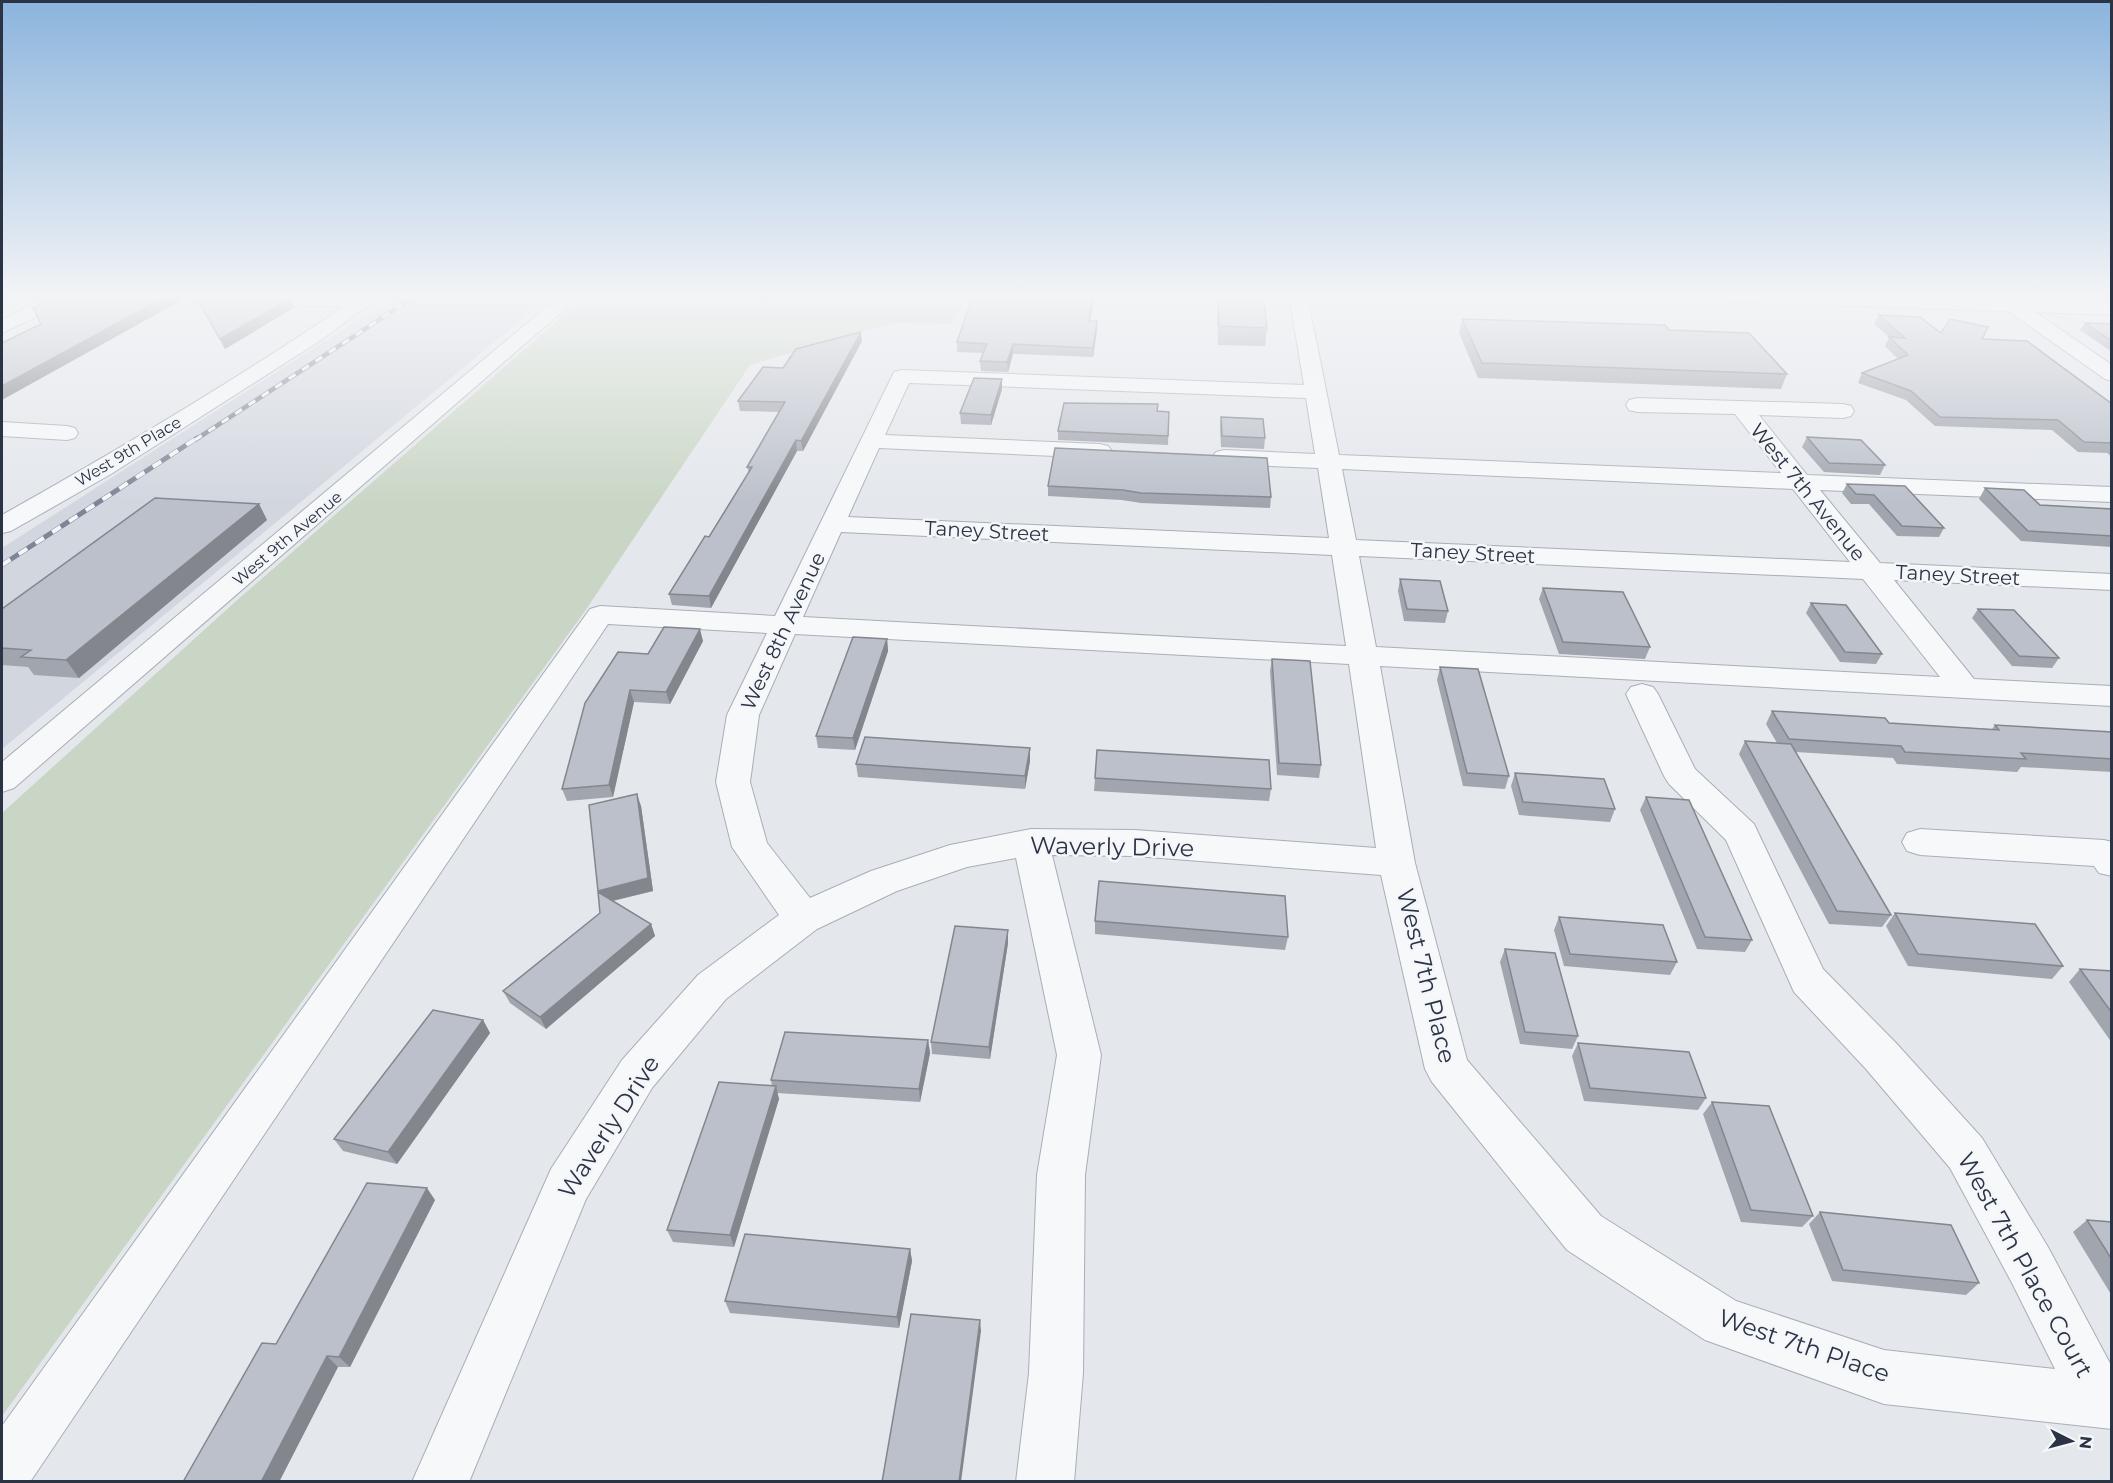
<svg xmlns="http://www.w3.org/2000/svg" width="2113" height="1483" viewBox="0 0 2113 1483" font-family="Montserrat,sans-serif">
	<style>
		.built { fill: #d2d6de }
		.green { fill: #c9d6c5 }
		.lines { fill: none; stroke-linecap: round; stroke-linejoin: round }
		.minor-casing { stroke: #a9aeb7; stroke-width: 2 }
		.minor { fill: #f7f8fa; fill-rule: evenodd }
		.rail-far1-casing { stroke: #7d8696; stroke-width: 4.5 }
		.rail-casing { stroke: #7d8696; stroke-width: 5 }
		.rail-far1 { stroke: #f4f6f9; stroke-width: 3; stroke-dasharray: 8; stroke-linecap: butt }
		.rail { stroke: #f4f6f9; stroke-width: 4; stroke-dasharray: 10; stroke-linecap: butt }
		.wall { fill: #a1a5ae }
		.shaded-wall { fill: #83868d }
		.building { fill: #bbc0ca; stroke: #83868d; stroke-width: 1.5 }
		.labels { text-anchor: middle; stroke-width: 5; stroke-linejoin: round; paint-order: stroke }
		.far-street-label { font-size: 16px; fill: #2b3445; stroke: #f4f6f9 }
		.street-label { font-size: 20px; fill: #2b3445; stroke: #f4f6f9 }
		.near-street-label { font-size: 24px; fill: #2b3445; stroke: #f4f6f9 }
	</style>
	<rect width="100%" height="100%" fill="#e4e7ec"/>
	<!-- built -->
	<path class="built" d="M 397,295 L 551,295 L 2,749 L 2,548 Z"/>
	<!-- green -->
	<path class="green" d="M 587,295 L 968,295 L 952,324 L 892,323 L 750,365 L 585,611 L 2,1416 L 2,813 L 235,602 Z"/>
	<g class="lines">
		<defs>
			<path id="minor" d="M 52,295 L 76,295 L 74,299 L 2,333 L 2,320 Z
				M 182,295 L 382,295 L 318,342 L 111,474 L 11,531 L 2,533 L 2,515 C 118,450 233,382 343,307 L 191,301 L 184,299 Z
				M 561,295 L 581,295 L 14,788 L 2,792 L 2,762 Z
				M 1289,295 L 1307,295 L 1339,455 L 1781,473 L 1735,414 L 1637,412 L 1629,410 L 1626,405 L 1629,400 L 1637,398 L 1843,404 L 1851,406 L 1854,411 L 1851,416 L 1843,418 L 1759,415 L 1807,475 L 2112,487 L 2112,502 L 1820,490 L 1880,563 L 2112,574 L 2112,590 L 1894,580 L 1974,679 L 2112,686 L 2112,706 L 1380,666 L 1415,863 L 1467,1060 L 1601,1216 L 1736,1301 L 1884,1350 L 2055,1369 L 2012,1283 L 1950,1168 L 1866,1069 L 1794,992 L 1726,840 L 1669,784 L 1664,776 L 1626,694 L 1631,687 L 1642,684 L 1653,687 L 1658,694 L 1695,769 L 1754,824 L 1823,969 L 1896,1043 L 1982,1138 L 2048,1247 L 2112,1367 L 2112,1429 L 1884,1404 L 1705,1340 L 1567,1250 L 1432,1082 L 1425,1069 L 1381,875 L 1135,856 L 1052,855 L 1101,1055 L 1085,1175 L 1083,1373 L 1074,1482 L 1016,1482 L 1029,1373 L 1037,1175 L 1057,1055 L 1016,858 L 967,867 L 897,891 L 817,929 L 726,999 L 652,1088 L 586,1199 L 469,1482 L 412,1482 L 551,1169 L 622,1060 L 698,975 L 779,915 L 732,847 L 716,782 L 727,715 L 767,633 L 608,624 L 30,1482 L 2,1482 L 2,1426 L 590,609 L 600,606 L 775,616 L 894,372 L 901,370 L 1304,385 ZM 909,383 L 1306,398 L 1315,454 L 1224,450 L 1216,452 L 1212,457 L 1216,462 L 1224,464 L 1318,468 L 1329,538 L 848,517 L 879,448 L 1100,458 L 1108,456 L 1112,451 L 1108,446 L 1100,444 L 885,435 ZM 1342,469 L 1793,489 L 1850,562 L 1356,540 ZM 841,532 L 1332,555 L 1346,646 L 803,617 ZM 1359,556 L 1863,579 L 1940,677 L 1376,647 ZM 795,634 L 1349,664 L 1376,848 L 1135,830 L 1031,829 L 950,845 L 871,871 L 810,898 L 767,843 L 750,782 L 759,715 Z
				M 1689,295 L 1867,295 L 2112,303 L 2112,315 L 2035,312 L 2112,365 L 2112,381 L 2105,379 L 2008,311 L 1698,301 L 1691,299 Z
				M 2,422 L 67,426 L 75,428 L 78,433 L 75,438 L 67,440 L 2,436 Z
				M 1920,829 L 2104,840 L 2112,842 L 2112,876 L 2099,873 L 2094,866 L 1920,855 L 1907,851 L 1902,842 L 1907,833 Z"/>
		</defs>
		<!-- minor casing -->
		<use href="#minor" class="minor-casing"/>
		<!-- minor -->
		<use href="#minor" class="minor"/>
		<defs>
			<path id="rail-far1" d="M 195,440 L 417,295"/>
			<path id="rail" d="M 2,565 L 197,438"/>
		</defs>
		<!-- rail-far1 casing -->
		<use href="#rail-far1" class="rail-far1-casing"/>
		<!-- rail casing -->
		<use href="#rail" class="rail-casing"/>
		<!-- rail-far1 -->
		<use href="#rail-far1" class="rail-far1"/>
		<!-- rail -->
		<use href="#rail" class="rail"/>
	</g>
	<!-- wall -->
	<path class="wall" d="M 195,295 L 295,307 L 225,349 Z
		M 1218,295 L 1267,328 L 1265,346 L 1218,345 L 1217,312 Z
		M 1094,299 L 1090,321 L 1097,330 L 1093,357 L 1013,354 L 1008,372 L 981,371 L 980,361 L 983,353 L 957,352 L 957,342 Z
		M 1879,315 L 1941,333 L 1982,339 L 2112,404 L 2112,457 L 2107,453 L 2078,452 L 2052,430 L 1935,426 L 1906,400 L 1858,383 L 1862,373 L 1898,359 L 1885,346 L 1889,337 L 1874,324 Z
		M 1462,319 L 1669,330 L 1787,374 L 1781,389 L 1478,378 L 1459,333 Z
		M 2085,323 L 2112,324 L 2112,352 L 2080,330 Z
		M 862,341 L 803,451 L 797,451 L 711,608 L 672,605 L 669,594 L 709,537 L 749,473 L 747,467 L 779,412 L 740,411 L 738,401 L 783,368 Z
		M 1002,389 L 991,425 L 961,424 L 960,413 Z
		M 1157,411 L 1169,412 L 1168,445 L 1058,440 L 1058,431 Z
		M 1221,417 L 1265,438 L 1264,449 L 1221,447 L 1220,428 Z
		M 1807,437 L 1885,465 L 1880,475 L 1824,472 L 1802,447 Z
		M 1847,484 L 1905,486 L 1944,528 L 1939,537 L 1897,536 L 1869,504 L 1851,504 L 1842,493 Z
		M 1048,486 L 1271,497 L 1270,508 L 1141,503 L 1122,500 L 1048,496 Z
		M 1985,488 L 2040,505 L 2112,509 L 2112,547 L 2021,541 L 1979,499 Z
		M 259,504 L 267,520 L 79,678 L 34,675 L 28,667 L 2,665 L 2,609 Z
		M 1400,579 L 1448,611 L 1445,623 L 1404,621 L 1398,591 Z
		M 1543,588 L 1650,647 L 1645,659 L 1559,654 L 1539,599 Z
		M 1811,603 L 1882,654 L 1876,664 L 1840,662 L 1806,613 Z
		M 1978,609 L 2059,658 L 2052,668 L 2012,666 L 1972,618 Z
		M 887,639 L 888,651 L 855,750 L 818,748 L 816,736 Z
		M 703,641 L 670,704 L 634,702 L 613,797 L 567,801 L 562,789 L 648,654 Z
		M 1272,659 L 1321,765 L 1319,778 L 1277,775 L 1270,671 Z
		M 1440,667 L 1509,776 L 1505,789 L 1463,786 L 1437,680 Z
		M 1772,711 L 1889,723 L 1992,729 L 1995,725 L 2112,732 L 2112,772 L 2021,767 L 2017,772 L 1897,764 L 1893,758 L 1796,752 L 1891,915 L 1882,927 L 1829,924 L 1739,754 L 1745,741 L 1777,743 L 1766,724 Z
		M 1030,761 L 1025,789 L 858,777 L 856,764 Z
		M 1515,773 L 1615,809 L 1610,822 L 1519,815 L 1511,786 Z
		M 1095,778 L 1271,789 L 1269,801 L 1094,791 Z
		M 1646,797 L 1752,940 L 1745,952 L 1697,949 L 1640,810 Z
		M 641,806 L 653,891 L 613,901 L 651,924 L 655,936 L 546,1029 L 510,1003 L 503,991 L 600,913 Z
		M 1895,913 L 2063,966 L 2052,979 L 1908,966 L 1886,926 Z
		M 1559,917 L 1677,962 L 1670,975 L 1564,966 L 1554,930 Z
		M 1095,921 L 1288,937 L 1285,950 L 1095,934 Z
		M 1008,943 L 990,1059 L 932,1054 L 931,1042 Z
		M 1505,949 L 1578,1036 L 1572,1049 L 1520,1044 L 1500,962 Z
		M 2080,969 L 2112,971 L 2112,1043 L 2069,982 Z
		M 483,1020 L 490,1033 L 397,1164 L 343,1151 L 334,1139 Z
		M 928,1040 L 930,1053 L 920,1102 L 777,1093 L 779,1099 L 734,1247 L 673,1242 L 667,1230 L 772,1086 L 771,1080 Z
		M 1578,1043 L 1706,1098 L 1698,1110 L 1584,1101 L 1572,1056 Z
		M 1712,1102 L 1813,1216 L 1802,1227 L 1741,1222 L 1703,1114 Z
		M 435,1200 L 350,1367 L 338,1367 L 279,1482 L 183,1482 L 276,1344 Z
		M 1820,1212 L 1979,1283 L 1966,1295 L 1832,1281 L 1809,1224 Z
		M 2087,1220 L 2112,1222 L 2112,1296 L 2073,1232 Z
		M 910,1249 L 912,1261 L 899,1328 L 730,1313 L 725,1301 Z"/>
	<!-- shaded-wall -->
	<path class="shaded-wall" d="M 2,295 L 18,295 L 2,303 Z
		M 27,295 L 47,295 L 31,303 Z
		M 169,295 L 181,295 L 182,300 L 2,400 L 2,386 Z
		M 1093,295 L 1094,295 L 1094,299 L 1088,330 L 1089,321 Z
		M 291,298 L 295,307 L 225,349 L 220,339 Z
		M 1097,321 L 1097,330 L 1093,357 L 1093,348 Z
		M 861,332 L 862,341 L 803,451 L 801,441 Z
		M 1013,344 L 1013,354 L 1008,372 L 1007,362 Z
		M 1002,379 L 1002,389 L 991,425 L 991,415 Z
		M 796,440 L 797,451 L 711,608 L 709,596 Z
		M 259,504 L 267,520 L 79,678 L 66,660 Z
		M 700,629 L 703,641 L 670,704 L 666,692 Z
		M 887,639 L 888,651 L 855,750 L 853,738 Z
		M 630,690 L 634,702 L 613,797 L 609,785 Z
		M 1030,748 L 1030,761 L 1025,789 L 1025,776 Z
		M 637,794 L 641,806 L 653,891 L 603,903 L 598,891 Z
		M 651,924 L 655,936 L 546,1029 L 540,1017 Z
		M 1008,930 L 1008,943 L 990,1059 L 989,1047 Z
		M 483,1020 L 490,1033 L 397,1164 L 388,1152 Z
		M 928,1040 L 930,1053 L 920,1102 L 919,1089 Z
		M 776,1086 L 779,1099 L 734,1247 L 730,1235 Z
		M 427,1188 L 435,1200 L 350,1367 L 339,1357 Z
		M 910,1249 L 912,1261 L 899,1328 L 897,1317 Z
		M 980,1320 L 981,1331 L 961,1482 L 959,1482 Z
		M 327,1356 L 338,1367 L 279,1482 L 261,1482 Z"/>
	<!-- building -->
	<path class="building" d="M 61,295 L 169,295 L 2,386 L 2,343 L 41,324 L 33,308 Z
		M 195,295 L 218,295 L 291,298 L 220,339 Z
		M 973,295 L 1093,295 L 1089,321 L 1097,321 L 1093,348 L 1013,344 L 1007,362 L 980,361 L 987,344 L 957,342 Z
		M 1218,295 L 1263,295 L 1267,328 L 1219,326 Z
		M 1879,315 L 1920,317 L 1941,333 L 1950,319 L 1988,327 L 1982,339 L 2027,341 L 2112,404 L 2112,443 L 2084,442 L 2058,420 L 1940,417 L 1911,391 L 1862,373 L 1908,355 L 1889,337 L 1905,338 Z
		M 1462,319 L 1665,325 L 1669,330 L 1749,333 L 1787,374 L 1482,363 Z
		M 2085,323 L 2112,324 L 2112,341 Z
		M 861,332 L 801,441 L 796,440 L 709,596 L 669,594 L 705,536 L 709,537 L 752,467 L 747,467 L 785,402 L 738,401 L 763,367 L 783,368 L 796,349 Z
		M 974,378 L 1002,379 L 991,415 L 960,413 Z
		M 1064,403 L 1158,404 L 1157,411 L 1169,412 L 1168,436 L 1058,431 Z
		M 1221,417 L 1263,419 L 1265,438 L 1222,436 Z
		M 1807,437 L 1861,440 L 1885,465 L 1829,463 Z
		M 1055,448 L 1267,458 L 1271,497 L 1141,493 L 1123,490 L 1048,486 Z
		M 1847,484 L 1905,486 L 1944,528 L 1902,526 L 1874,495 L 1856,494 Z
		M 1985,488 L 2024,490 L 2040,505 L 2112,509 L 2112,536 L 2028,531 Z
		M 155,498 L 259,504 L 66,660 L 21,657 L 31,650 L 2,648 L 2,609 Z
		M 1400,579 L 1440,581 L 1448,611 L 1407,609 Z
		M 1543,588 L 1623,592 L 1650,647 L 1563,642 Z
		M 1811,603 L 1846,605 L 1882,654 L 1845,652 Z
		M 1978,609 L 2014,610 L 2059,658 L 2019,656 Z
		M 664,627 L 700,629 L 666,692 L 630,690 L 609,785 L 562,789 L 585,703 L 618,652 L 648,654 Z
		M 853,637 L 887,639 L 853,738 L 816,736 Z
		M 1272,659 L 1310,661 L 1321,765 L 1279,763 Z
		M 1440,667 L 1478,669 L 1509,776 L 1467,773 Z
		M 1772,711 L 1885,718 L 1889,723 L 1999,730 L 1995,725 L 2112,732 L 2112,759 L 2021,753 L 2026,759 L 1905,752 L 1901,746 L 1789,739 Z
		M 865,737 L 1030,748 L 1025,776 L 856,764 Z
		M 1745,741 L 1791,744 L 1891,915 L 1837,911 Z
		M 1097,750 L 1269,760 L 1271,789 L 1095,778 Z
		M 1515,773 L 1604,779 L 1615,809 L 1523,802 Z
		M 637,794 L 648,878 L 598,891 L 589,805 Z
		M 1646,797 L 1689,800 L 1752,940 L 1705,937 Z
		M 1099,881 L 1285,896 L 1288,937 L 1095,921 Z
		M 598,892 L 651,924 L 540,1017 L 503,991 L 600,913 Z
		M 1895,913 L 2035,924 L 2063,966 L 1918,954 Z
		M 1559,917 L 1663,925 L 1677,962 L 1570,954 Z
		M 955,926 L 1008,930 L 989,1047 L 931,1042 Z
		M 1505,949 L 1555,953 L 1578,1036 L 1525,1032 Z
		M 2080,969 L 2112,971 L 2112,1013 Z
		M 433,1010 L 483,1020 L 388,1152 L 334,1139 Z
		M 785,1032 L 928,1040 L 919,1089 L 771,1080 Z
		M 1578,1043 L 1689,1052 L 1706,1098 L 1590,1088 Z
		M 719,1082 L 776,1086 L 730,1235 L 667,1230 Z
		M 1712,1102 L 1769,1106 L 1813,1216 L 1751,1210 Z
		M 367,1183 L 427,1188 L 339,1357 L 327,1356 L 261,1482 L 183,1482 L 262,1343 L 276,1344 Z
		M 1820,1212 L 1951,1225 L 1979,1283 L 1843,1270 Z
		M 2087,1220 L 2112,1222 L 2112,1260 Z
		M 745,1234 L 910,1249 L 897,1317 L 725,1301 Z
		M 911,1314 L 980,1320 L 959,1482 L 882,1482 Z"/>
	<!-- sky -->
	<linearGradient id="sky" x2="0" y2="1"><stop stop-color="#8bb4dd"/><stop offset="0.59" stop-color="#f3f4f6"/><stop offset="1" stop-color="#f3f4f6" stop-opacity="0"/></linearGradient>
	<rect width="2113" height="503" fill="url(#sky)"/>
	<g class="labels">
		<!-- far-street labels -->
		<g class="far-street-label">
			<text transform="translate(128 451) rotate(-31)" y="6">West 9th Place</text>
			<text transform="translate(287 538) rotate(-40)" y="6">West 9th Avenue</text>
		</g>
		<!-- street labels -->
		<g class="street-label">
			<text transform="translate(1808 492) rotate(51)" y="7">West 7th Avenue</text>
			<text transform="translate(987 531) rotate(3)" y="7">Taney Street</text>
			<text transform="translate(1473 553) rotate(3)" y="7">Taney Street</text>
			<text transform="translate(1958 575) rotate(3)" y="7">Taney Street</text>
			<text transform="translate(783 631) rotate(-65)" y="7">West 8th Avenue</text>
		</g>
		<!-- near-street labels -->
		<g class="near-street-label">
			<text transform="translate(1112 847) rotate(1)" y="8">Waverly Drive</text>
			<text transform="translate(1426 976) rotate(76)" y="8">West 7th Place</text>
			<text transform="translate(609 1127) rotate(-57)" y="8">Waverly Drive</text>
			<text transform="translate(2025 1265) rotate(61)" y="8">West 7th Place Court</text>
			<text transform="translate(1804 1346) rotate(19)" y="8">West 7th Place</text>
		</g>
	</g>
	<!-- border -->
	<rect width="2113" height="1483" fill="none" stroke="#2b3445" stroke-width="6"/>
	<!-- north arrow -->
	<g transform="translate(2071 1441) rotate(96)" stroke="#f4f6f9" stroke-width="4.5" paint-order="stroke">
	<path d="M0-4.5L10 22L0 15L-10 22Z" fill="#2b3445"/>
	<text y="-9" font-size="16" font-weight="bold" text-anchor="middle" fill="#2b3445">N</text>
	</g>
</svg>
